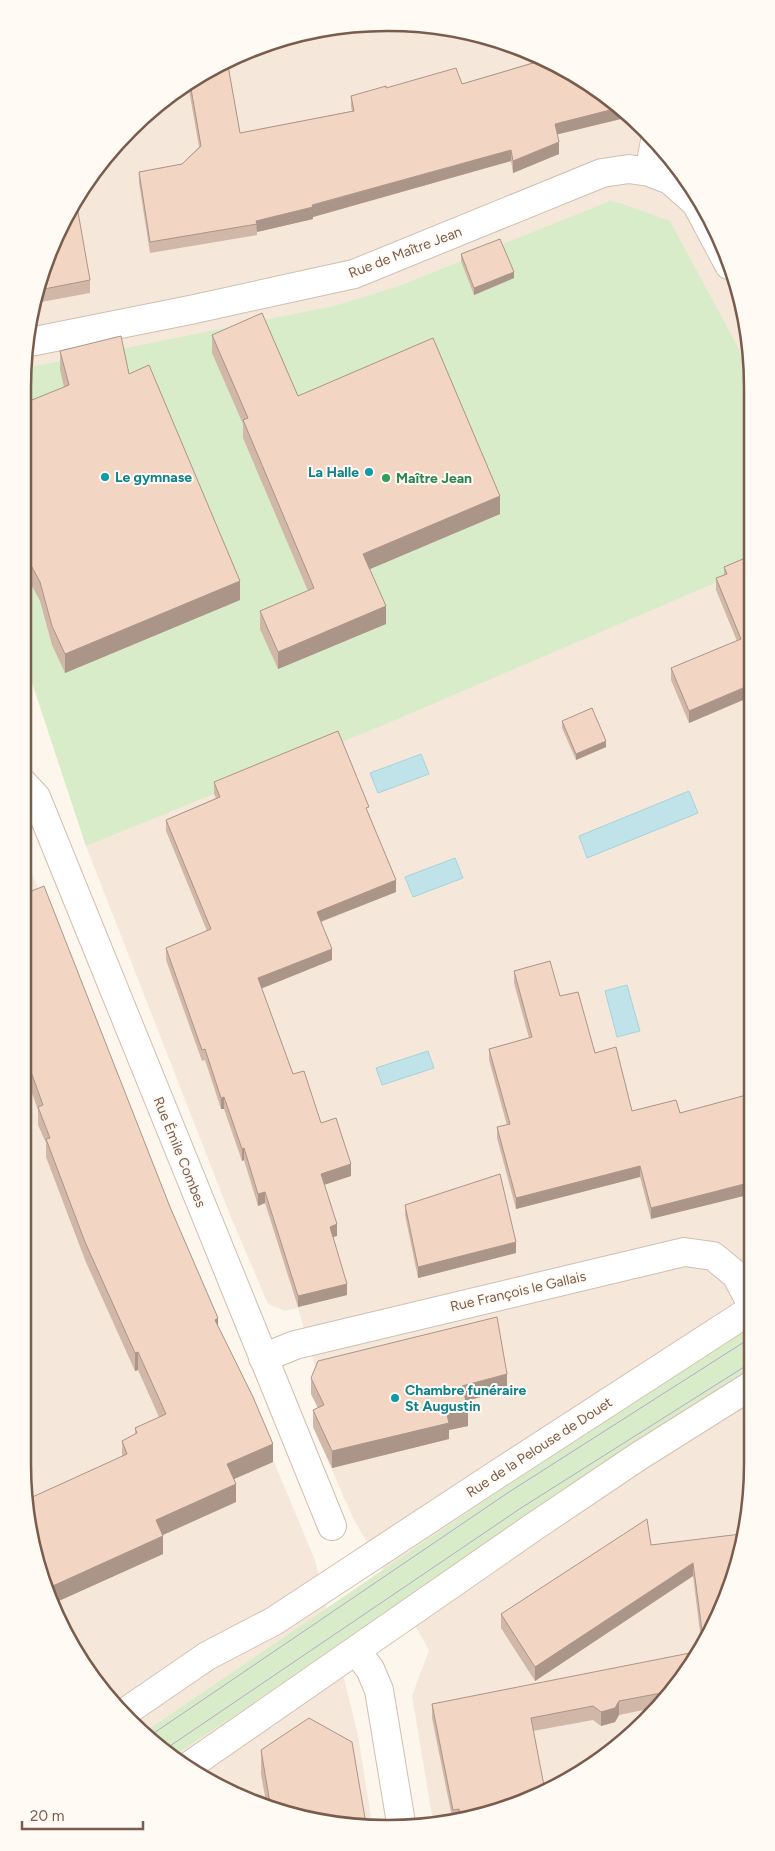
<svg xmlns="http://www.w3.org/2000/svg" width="775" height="1851" viewBox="0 0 775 1851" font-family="Figtree,sans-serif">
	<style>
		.residential { fill: #f5e8da }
		.green { fill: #d8ecc9 }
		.water { fill: #bfe3e8; stroke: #a5d3da }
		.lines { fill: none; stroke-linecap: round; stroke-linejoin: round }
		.minor-casing { stroke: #d1beb0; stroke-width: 30 }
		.secondary-casing { stroke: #d6c0b0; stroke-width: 30 }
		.minor { stroke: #fff; stroke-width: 28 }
		.secondary { stroke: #fff; stroke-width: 28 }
		.tram { stroke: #b9a8c9; stroke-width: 1 }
		.wall { fill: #d1b7a8 }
		.shaded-wall { fill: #aa9588 }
		.building { fill: #f3d5c3; stroke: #aa9588 }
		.culture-dot { fill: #0f9aa8; stroke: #fffaf3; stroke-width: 2 }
		.leisure-dot { fill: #2e9e5b; stroke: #fffaf3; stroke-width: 2 }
		.labels { text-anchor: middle; stroke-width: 4; stroke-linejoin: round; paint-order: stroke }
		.street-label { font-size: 14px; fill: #7a5c4d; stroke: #fffaf3 }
		.culture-label { font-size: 14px; font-weight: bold; fill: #0d838f; stroke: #fffaf3; text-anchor: start }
		.leisure-label { font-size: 14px; font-weight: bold; fill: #27864d; stroke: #fffaf3; text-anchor: start }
		.rim { fill: none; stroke: #7a5c4d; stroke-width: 2.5 }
	</style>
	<rect width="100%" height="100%" fill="#fdf6ec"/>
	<!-- residential -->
	<path class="residential" d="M 363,23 L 435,26 L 505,42 L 591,84 L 662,147 L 725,248 L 749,340 L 752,1463 L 733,1581 L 677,1686 L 590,1767 L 527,1801 L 459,1821 L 433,1822 L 412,1696 L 429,1650 L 353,1518 L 313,1427 L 324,1422 L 311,1394 L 318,1377 L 298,1308 L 285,1311 L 268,1304 L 230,1215 L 86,846 L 23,655 L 23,388 L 42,270 L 71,205 L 113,147 L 165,98 L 226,60 L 293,35 Z
		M 22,848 L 229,1365 L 274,1462 L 315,1560 L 358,1735 L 372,1824 L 340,1825 L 270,1809 L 205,1780 L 113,1704 L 71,1646 L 42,1581 L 22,1463 Z"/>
	<!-- green -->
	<path class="green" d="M 610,201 L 623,204 L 670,221 L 749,368 L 750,568 L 386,724 L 86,846 L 23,655 L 22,388 L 26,368 L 334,306 L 399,286 Z
		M 752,1325 L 752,1373 L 723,1390 L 175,1755 L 146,1731 L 705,1351 Z"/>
	<!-- water -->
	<path class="water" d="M 421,754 L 429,774 L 378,793 L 370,773 Z
		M 689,791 L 698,813 L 587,858 L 579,836 Z
		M 455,858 L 463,878 L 413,897 L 405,877 Z
		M 627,985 L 640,1031 L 617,1037 L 605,991 Z
		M 428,1051 L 434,1068 L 382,1085 L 376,1068 Z"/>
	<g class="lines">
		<defs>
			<path id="minor" d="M 649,172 L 655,141
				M 30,342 L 190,310 L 354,274 L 602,173 L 629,169 L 649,172 L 670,180 L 696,203 L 729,265
				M 22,782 L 36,797 L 332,1526
				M 263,1358 L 295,1345 L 684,1252 L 713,1256 L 736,1275 L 752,1305
				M 356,1651 L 370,1669 L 379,1690 L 401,1823"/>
			<path id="secondary" d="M 124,1713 L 207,1656 L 274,1621 L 496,1475 L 752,1309
				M 189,1766 L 535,1526 L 639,1456 L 752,1385"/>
		</defs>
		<!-- minor casing -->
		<use href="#minor" class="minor-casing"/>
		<!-- secondary casing -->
		<use href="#secondary" class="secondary-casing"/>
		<!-- minor -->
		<use href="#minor" class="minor"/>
		<!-- secondary -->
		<use href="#secondary" class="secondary"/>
		<!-- tram -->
		<path class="tram" d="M 151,1735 L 509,1492 L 752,1337
			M 167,1748 L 521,1508 L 752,1362"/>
	</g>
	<!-- wall -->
	<path class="wall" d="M 537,58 L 591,84 L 625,115 L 625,118 L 557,134 L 559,154 L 513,173 L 511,161 L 313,217 L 313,219 L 257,232 L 257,235 L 150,253 L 139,183 L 139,172 L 182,164 L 199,147 L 188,84 L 227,60 L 240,133 L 352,111 L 351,107 L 351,96 L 386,88 L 462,84 L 538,61 Z
		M 461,254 L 514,278 L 474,295 L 461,261 Z
		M 42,270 L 90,280 L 90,293 L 36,303 Z
		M 212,335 L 298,396 L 500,514 L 370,569 L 386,624 L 278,669 L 260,629 L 260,611 L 308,591 L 243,438 L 243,424 L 212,353 Z
		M 60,351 L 129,374 L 240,600 L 65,673 L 52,645 L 40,601 L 25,573 L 22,566 L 22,404 L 64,387 L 60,370 Z
		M 750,556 L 750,697 L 689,723 L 671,680 L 671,668 L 737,641 L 716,590 L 716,578 L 724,575 L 724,567 Z
		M 562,721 L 606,747 L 576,760 L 562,728 Z
		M 214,782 L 369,814 L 396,892 L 321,922 L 332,960 L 261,988 L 293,1074 L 351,1176 L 324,1184 L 337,1236 L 333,1237 L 347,1295 L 298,1307 L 265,1203 L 258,1206 L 244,1160 L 242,1161 L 224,1109 L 221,1109 L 205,1060 L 202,1061 L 166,960 L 166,948 L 207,931 L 166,831 L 166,820 L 216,798 L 214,794 Z
		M 22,895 L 170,1207 L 273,1462 L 234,1479 L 236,1502 L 163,1535 L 163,1554 L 52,1604 L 42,1581 L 122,1456 L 122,1441 L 135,1435 L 135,1428 L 159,1417 L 138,1370 L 135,1371 L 85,1260 L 46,1157 L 46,1143 L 38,1125 L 38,1110 L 22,1065 Z
		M 514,971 L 560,996 L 632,1111 L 676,1100 L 651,1219 L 640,1177 L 516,1209 L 497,1138 L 497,1127 L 507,1125 L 489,1060 L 489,1049 L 529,1038 L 514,983 Z
		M 405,1205 L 516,1253 L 418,1278 L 405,1215 Z
		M 311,1378 L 507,1390 L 466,1401 L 468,1426 L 449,1430 L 449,1439 L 332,1468 L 313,1427 L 313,1410 L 318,1408 L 311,1394 Z
		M 651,1545 L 733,1581 L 701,1640 L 693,1576 L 535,1681 L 501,1628 L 501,1614 Z
		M 677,1686 L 653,1708 L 619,1715 L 615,1722 L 601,1726 L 593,1720 L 533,1731 L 527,1801 L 459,1821 L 453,1822 L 432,1718 L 432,1704 Z
		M 261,1750 L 340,1825 L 267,1808 L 261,1774 Z"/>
	<!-- shaded-wall -->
	<path class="shaded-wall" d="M 363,23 L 368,23 L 335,31 L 335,28 Z
		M 618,108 L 625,115 L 625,118 L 555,135 L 555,124 Z
		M 559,142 L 559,154 L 513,173 L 513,161 Z
		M 511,150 L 511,161 L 313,217 L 313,219 L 257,232 L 256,221 Z
		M 514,272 L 514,278 L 474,295 L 474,288 Z
		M 500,496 L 500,514 L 363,572 L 363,554 Z
		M 240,581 L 240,600 L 65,673 L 65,654 Z
		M 386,606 L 386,624 L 278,669 L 278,652 Z
		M 750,685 L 750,697 L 689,723 L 689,711 Z
		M 606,741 L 606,747 L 576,760 L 576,754 Z
		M 396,880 L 396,892 L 317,923 L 317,912 Z
		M 332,949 L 332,960 L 258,990 L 258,978 Z
		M 224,1097 L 224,1109 L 221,1109 L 221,1098 Z
		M 244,1148 L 244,1160 L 242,1161 L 242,1149 Z
		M 351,1164 L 351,1176 L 321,1186 L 321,1174 Z
		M 640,1166 L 640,1177 L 516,1209 L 516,1198 Z
		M 752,1182 L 752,1194 L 651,1219 L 651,1208 Z
		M 265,1192 L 265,1203 L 258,1206 L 258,1194 Z
		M 337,1224 L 337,1236 L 330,1238 L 330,1227 Z
		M 516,1242 L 516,1253 L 418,1278 L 418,1267 Z
		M 347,1284 L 347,1295 L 298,1307 L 298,1296 Z
		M 218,1318 L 218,1337 L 215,1320 Z
		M 138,1352 L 138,1370 L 135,1371 L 135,1353 Z
		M 507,1374 L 507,1390 L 462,1402 L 462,1386 Z
		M 468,1409 L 468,1426 L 449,1430 L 449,1439 L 332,1468 L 332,1451 L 447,1414 Z
		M 273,1444 L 273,1462 L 227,1482 L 227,1464 Z
		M 236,1484 L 236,1502 L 156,1538 L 156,1520 Z
		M 163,1536 L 163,1554 L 52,1604 L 46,1589 Z
		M 693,1563 L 693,1576 L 535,1681 L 535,1667 Z
		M 619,1701 L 619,1715 L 615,1722 L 601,1726 L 601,1712 Z"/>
	<!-- building -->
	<path class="building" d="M 540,59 L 591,84 L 618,108 L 555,124 L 559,142 L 513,161 L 511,150 L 312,205 L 313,207 L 256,221 L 257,224 L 150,242 L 139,172 L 182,164 L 201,146 L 190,83 L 226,60 L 227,60 L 240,133 L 354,111 L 351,96 L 386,86 L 386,88 L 456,68 L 462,84 L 540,61 Z
		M 78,212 L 90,280 L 39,290 L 42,270 L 68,213 Z
		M 500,239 L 514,272 L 474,288 L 461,254 Z
		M 262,313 L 298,396 L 433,338 L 500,496 L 363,554 L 386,606 L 278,652 L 260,611 L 314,588 L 243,420 L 248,418 L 212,335 Z
		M 121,336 L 129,374 L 149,365 L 240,581 L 65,654 L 52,626 L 40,582 L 25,554 L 22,547 L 22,404 L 69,385 L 60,351 Z
		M 750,556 L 750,685 L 689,711 L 671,668 L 741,639 L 716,578 L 727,574 L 724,567 Z
		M 592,708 L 606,741 L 576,754 L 562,721 Z
		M 338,731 L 369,807 L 366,808 L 396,880 L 317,912 L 332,949 L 258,978 L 293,1074 L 304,1071 L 321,1123 L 336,1118 L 351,1164 L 321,1174 L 337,1224 L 330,1227 L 347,1284 L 298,1296 L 265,1192 L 258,1194 L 244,1148 L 242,1149 L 224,1097 L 221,1098 L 205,1049 L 202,1050 L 166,948 L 211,929 L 166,820 L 220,797 L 214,782 Z
		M 44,886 L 170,1207 L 218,1318 L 215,1320 L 253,1397 L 273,1444 L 227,1464 L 236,1484 L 156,1520 L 163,1536 L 46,1589 L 42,1581 L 28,1499 L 127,1454 L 122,1441 L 137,1433 L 135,1428 L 166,1414 L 138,1352 L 135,1353 L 85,1242 L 46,1139 L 50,1138 L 38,1107 L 43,1105 L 22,1047 L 22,895 Z
		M 550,961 L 560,996 L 578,992 L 595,1053 L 616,1047 L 632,1111 L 676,1100 L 680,1113 L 750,1094 L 751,1099 L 752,1182 L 651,1208 L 640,1166 L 516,1198 L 497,1127 L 510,1124 L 489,1049 L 532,1037 L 514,971 Z
		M 500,1174 L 516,1242 L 418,1267 L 405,1205 Z
		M 497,1317 L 507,1374 L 462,1386 L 468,1409 L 447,1414 L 449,1423 L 332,1451 L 313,1410 L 324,1405 L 311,1378 L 318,1361 Z
		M 647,1519 L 651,1545 L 741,1534 L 733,1581 L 703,1638 L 693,1563 L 535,1667 L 501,1614 Z
		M 695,1652 L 677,1686 L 672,1691 L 619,1701 L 615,1708 L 601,1712 L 593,1706 L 531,1718 L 545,1791 L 527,1801 L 461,1821 L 459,1809 L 453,1810 L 432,1704 Z
		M 309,1718 L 352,1742 L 366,1824 L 340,1825 L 271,1809 L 261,1750 Z"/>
	<!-- markers -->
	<g class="culture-dot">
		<circle cx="369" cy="472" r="5"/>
		<circle cx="105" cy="477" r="5"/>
		<circle cx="395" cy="1398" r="5"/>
	</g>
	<circle class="leisure-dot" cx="386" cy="478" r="5"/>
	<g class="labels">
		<!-- street labels -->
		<g class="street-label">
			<text transform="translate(405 252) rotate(-21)" y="5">Rue de Maître Jean</text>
			<text transform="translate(180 1152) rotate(68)" y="5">Rue Émile Combes</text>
			<text transform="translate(518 1291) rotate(-13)" y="5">Rue François le Gallais</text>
			<text transform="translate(539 1447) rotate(-33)" y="5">Rue de la Pelouse de Douet</text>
		</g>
		<!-- culture labels -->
		<g class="culture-label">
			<text x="359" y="477" text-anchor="end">La Halle</text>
			<text x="115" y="482">Le gymnase</text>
			<text x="405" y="1395">Chambre funéraire<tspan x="405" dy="16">St Augustin</tspan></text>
		</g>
		<!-- leisure labels -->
		<g class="leisure-label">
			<text x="396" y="483">Maître Jean</text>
		</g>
	</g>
	<!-- crop -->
	<path d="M0 0H775V1851H0ZM387 31H388A356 356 0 0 1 744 387V1464A356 356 0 0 1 388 1820H387A356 356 0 0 1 31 1464V387A356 356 0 0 1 387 31Z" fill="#fffaf3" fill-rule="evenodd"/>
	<path class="rim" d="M387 31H388A356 356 0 0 1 744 387V1464A356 356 0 0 1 388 1820H387A356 356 0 0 1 31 1464V387A356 356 0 0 1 387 31Z"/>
	<!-- scale -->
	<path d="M22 1821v8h121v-8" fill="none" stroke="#7a5c4d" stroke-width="2.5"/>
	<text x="30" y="1821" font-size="15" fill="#7a5c4d" stroke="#fffaf3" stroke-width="4" paint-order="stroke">20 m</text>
</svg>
